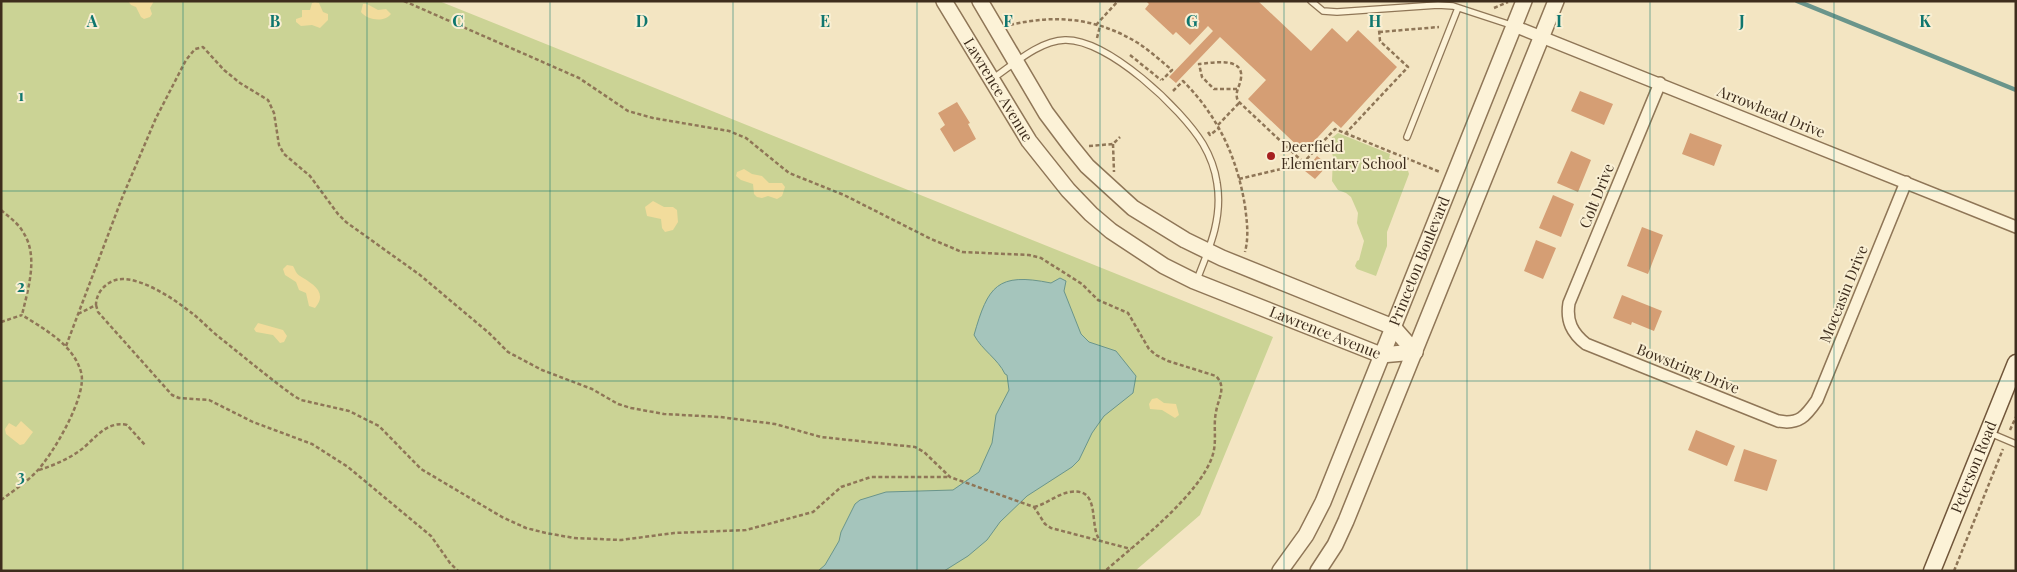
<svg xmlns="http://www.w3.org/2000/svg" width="2017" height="572" viewBox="0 0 2017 572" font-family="'Playfair Display',serif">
<rect width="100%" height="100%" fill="#f3e5c2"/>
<path fill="#cbd395" d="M1 1H439L1273 337 1200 515 1135 571H1Z
M1338 133 1390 154 1389 158 1406 164 1409 174 1387 232V246L1376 276 1357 269 1355 266 1357 261 1359 260 1364 241 1357 223 1358 213 1351 197 1346 193 1338 190 1332 181 1333 157 1329 140Z"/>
<path fill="#f2dc9c" d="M128 1H154L150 8 152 14 150 17 144 19 141 17 136 7 131 5Z
M315 2 319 3 323 12 328 14V20L320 28 312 25 301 26 296 22V19L302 17V10H310L312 3Z
M363 4H367L378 10 386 9 391 14C384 23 367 20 361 12Z
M744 169 752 174 762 176 769 183H782L785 187 782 196 777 199 768 196 762 198 757 197 754 194 753 184 741 180 736 176 737 172Z
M653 201 664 207H673L677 210 678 222 673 230 665 232 662 228 661 219 647 216 645 207Z
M287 265 293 266C295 269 296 274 300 276 311 283 329 292 315 308L309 306 306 293 299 290 296 282 285 275 283 269Z
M258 323 283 330 287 336 284 342 280 343 273 335 256 332 254 329Z
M1157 398 1164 403 1176 404 1179 415 1175 418 1162 410 1150 409 1149 404 1152 399Z
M21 421 33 432 24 444 20 445 6 434 5 429 9 423 16 427Z"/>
<path fill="#a5c5bc" stroke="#6a958b" d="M1060 278 1066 281 1064 291 1081 334 1089 342 1116 351 1136 376 1133 393 1104 416 1092 433 1079 460 1072 467 1027 496 1000 522 987 540 968 556 944 571H818L825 565 839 541 841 532 855 504 860 500 886 492 953 490 979 472 992 443 996 415 1009 390 1007 375 1005 374C998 359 982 350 974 335 988 286 997 272 1051 283Z"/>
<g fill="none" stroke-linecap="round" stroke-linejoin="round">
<path stroke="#6a958b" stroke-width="4.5" d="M1797 1 2016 90"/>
</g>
<path fill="#d59e74" d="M1146 1H1258L1311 51 1332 28 1347 42 1358 30 1397 67 1341 128 1333 121 1304 152 1248 99 1266 80 1220 37 1176 83 1169 77 1213 31 1208 26 1190 45 1176 32 1173 35 1145 9 1149 4Z
M1580 91 1613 104 1604 125 1571 111Z
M957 102 970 123 968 124 976 139 954 152 940 129 945 125 938 113Z
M1690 133 1722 145 1714 166 1682 154Z
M1571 151 1591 160 1578 192 1557 183Z
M1317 156 1328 165 1315 179 1305 171Z
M1553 195 1574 204 1561 237 1539 228Z
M1642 227 1663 235 1648 274 1627 266Z
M1536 240 1556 248 1543 279 1524 271Z
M1622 295 1662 311 1654 331 1632 322 1631 325 1613 318Z
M1696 430 1735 446 1727 466 1688 450Z
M1744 449 1777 460 1767 491 1734 481Z"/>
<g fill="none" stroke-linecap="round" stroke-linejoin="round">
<defs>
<path id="service" d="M1311 1 1323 11 1337 12 1438 5 1453 6 1514 26
M992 79C1013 65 1038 41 1065 40 1108 39 1182 109 1203 144 1210 156 1215 169 1217 183 1223 219 1209 249 1196 282
M1407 137 1458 8
M1990 433 2016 444"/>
<path id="minor" d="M1514 26 2016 227
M1660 83 1569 303C1566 321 1572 333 1586 344L1778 421C1799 425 1806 416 1817 400L1906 182"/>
<g id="tertiary">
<path id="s1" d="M944 1 1029 141 1068 190 1091 214 1111 231 1164 266 1194 281 1381 355 1415 352"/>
<path d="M980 1 1046 113 1070 145 1087 166 1133 208 1185 240 1222 258 1393 327 1415 352"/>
<path id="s2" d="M1280 571 1306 535 1323 502 1524 1"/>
<path d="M1318 571 1335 545 1346 521 1556 1"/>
</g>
<g id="secondary">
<path id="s3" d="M1932 571 2016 363"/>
</g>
</defs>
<use href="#service" stroke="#8f7657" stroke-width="8"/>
<use href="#minor" stroke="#8f7657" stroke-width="14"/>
<use href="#tertiary" stroke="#8f7657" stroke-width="18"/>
<use href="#secondary" stroke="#71563a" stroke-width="19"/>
<path stroke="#8f7657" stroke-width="2.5" stroke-dasharray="4 2.5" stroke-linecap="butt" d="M404 1 579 78 628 111 653 118 729 131 746 138 789 173 844 195 931 239 962 252 1029 255 1041 258 1082 284 1098 300 1128 313 1149 349 1156 355 1168 361 1216 376C1227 387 1218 399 1216 412 1213 426 1217 440 1213 454 1202 493 1137 543 1105 571
M1494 8 1508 2
M1010 25C1056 14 1097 18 1138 43 1150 51 1161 61 1172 70L1162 80
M1096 25 1118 1
M1379 32 1439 27
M1097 38 1100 26
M1130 55 1161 80
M1237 89H1214L1202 77 1199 64C1211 63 1244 56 1241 78 1240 87 1234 92 1238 101L1303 162
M1173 91 1183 81C1218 116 1237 157 1245 206 1247 222 1249 236 1245 252
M1218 125 1240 102
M1208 132 1210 135 1219 128
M1345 134 1408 67 1380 41 1378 19
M1113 144 1114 172
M1089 146 1113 144 1120 137
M1239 179 1302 164 1335 129 1440 172
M1 210C9 217 18 223 23 232 39 256 28 289 22 315
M96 305 98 312 172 395 179 398 209 400 253 422 312 444 348 467 431 536 450 563 458 571
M78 314 96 305C96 296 101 288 109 283 130 268 176 300 193 314 202 321 210 330 219 337 244 357 268 377 294 396L301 400 349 411 379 426 421 469 502 517 526 528 546 533 574 538 621 540 674 533 746 530 813 512 841 487 871 477H948
M1 322 22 315
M66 346 122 198 156 118 186 60 195 49 203 47 224 70 240 83 268 100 274 113 279 145 284 154 310 176 338 214 346 222 420 275 489 333 508 352 542 370 592 389 618 404 631 408 664 414 720 417 775 424 821 437 915 447 924 452 950 477 1034 507 1045 524 1051 528 1131 549
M2010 430 2016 417
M39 470C52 466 66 460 78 452 93 442 105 420 127 425L145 445
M1 500C13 491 27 482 37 471 53 454 88 395 81 372 73 344 44 329 22 315
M1034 507C1047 504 1057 494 1070 492 1101 487 1089 524 1099 539
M1954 571 2003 449"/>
<use href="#service" stroke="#fcf2d7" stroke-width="5.5"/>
<use href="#minor" stroke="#fcf2d7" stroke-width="11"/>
<use href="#tertiary" stroke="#fcf2d7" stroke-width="15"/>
<use href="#secondary" stroke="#fcf2d7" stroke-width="16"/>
</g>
<path fill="none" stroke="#0f766e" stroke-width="1" stroke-opacity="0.55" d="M183 1V571M367 1V571M550 1V571M733 1V571M917 1V571M1100 1V571M1284 1V571M1467 1V571M1650 1V571M1834 1V571M1 191H2016M1 381H2016"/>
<circle fill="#a62020" stroke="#f9efd3" stroke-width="2" cx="1271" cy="156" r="5"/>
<g text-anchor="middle" stroke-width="4" stroke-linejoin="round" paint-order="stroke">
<g font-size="15" fill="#3e2d1d" stroke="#f9efd3">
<text dy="5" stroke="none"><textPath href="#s1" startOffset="104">Lawrence Avenue</textPath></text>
<text transform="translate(1771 112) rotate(22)" y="5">Arrowhead Drive</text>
<text transform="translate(1597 196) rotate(-68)" y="5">Colt Drive</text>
<text dy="5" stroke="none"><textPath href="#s2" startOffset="341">Princeton Boulevard</textPath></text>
<text transform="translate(1844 294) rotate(-68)" y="5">Moccasin Drive</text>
<text dy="5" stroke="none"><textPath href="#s1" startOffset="524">Lawrence Avenue</textPath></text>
<text transform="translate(1688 369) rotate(22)" y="5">Bowstring Drive</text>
<text dy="5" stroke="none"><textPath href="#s3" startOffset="112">Peterson Road</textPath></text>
</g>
<g font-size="15" fill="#3e2d1d" stroke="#f9efd3" text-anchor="start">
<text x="1281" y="152">Deerfield<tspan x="1281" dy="17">Elementary School</tspan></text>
</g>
</g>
<g font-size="16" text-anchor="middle" font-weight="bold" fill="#0f766e" stroke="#f9efd3" stroke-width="4" stroke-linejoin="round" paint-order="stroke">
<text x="92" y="27">A</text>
<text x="275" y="27">B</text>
<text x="458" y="27">C</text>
<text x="642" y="27">D</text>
<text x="825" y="27">E</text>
<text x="1008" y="27">F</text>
<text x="1192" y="27">G</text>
<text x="1375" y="27">H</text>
<text x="1559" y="27">I</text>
<text x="1742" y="27">J</text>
<text x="1925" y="27">K</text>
<text x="21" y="101">1</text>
<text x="21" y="292">2</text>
<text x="21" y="482">3</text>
</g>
<rect width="2017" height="572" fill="none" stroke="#3e2d1d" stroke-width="5"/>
</svg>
